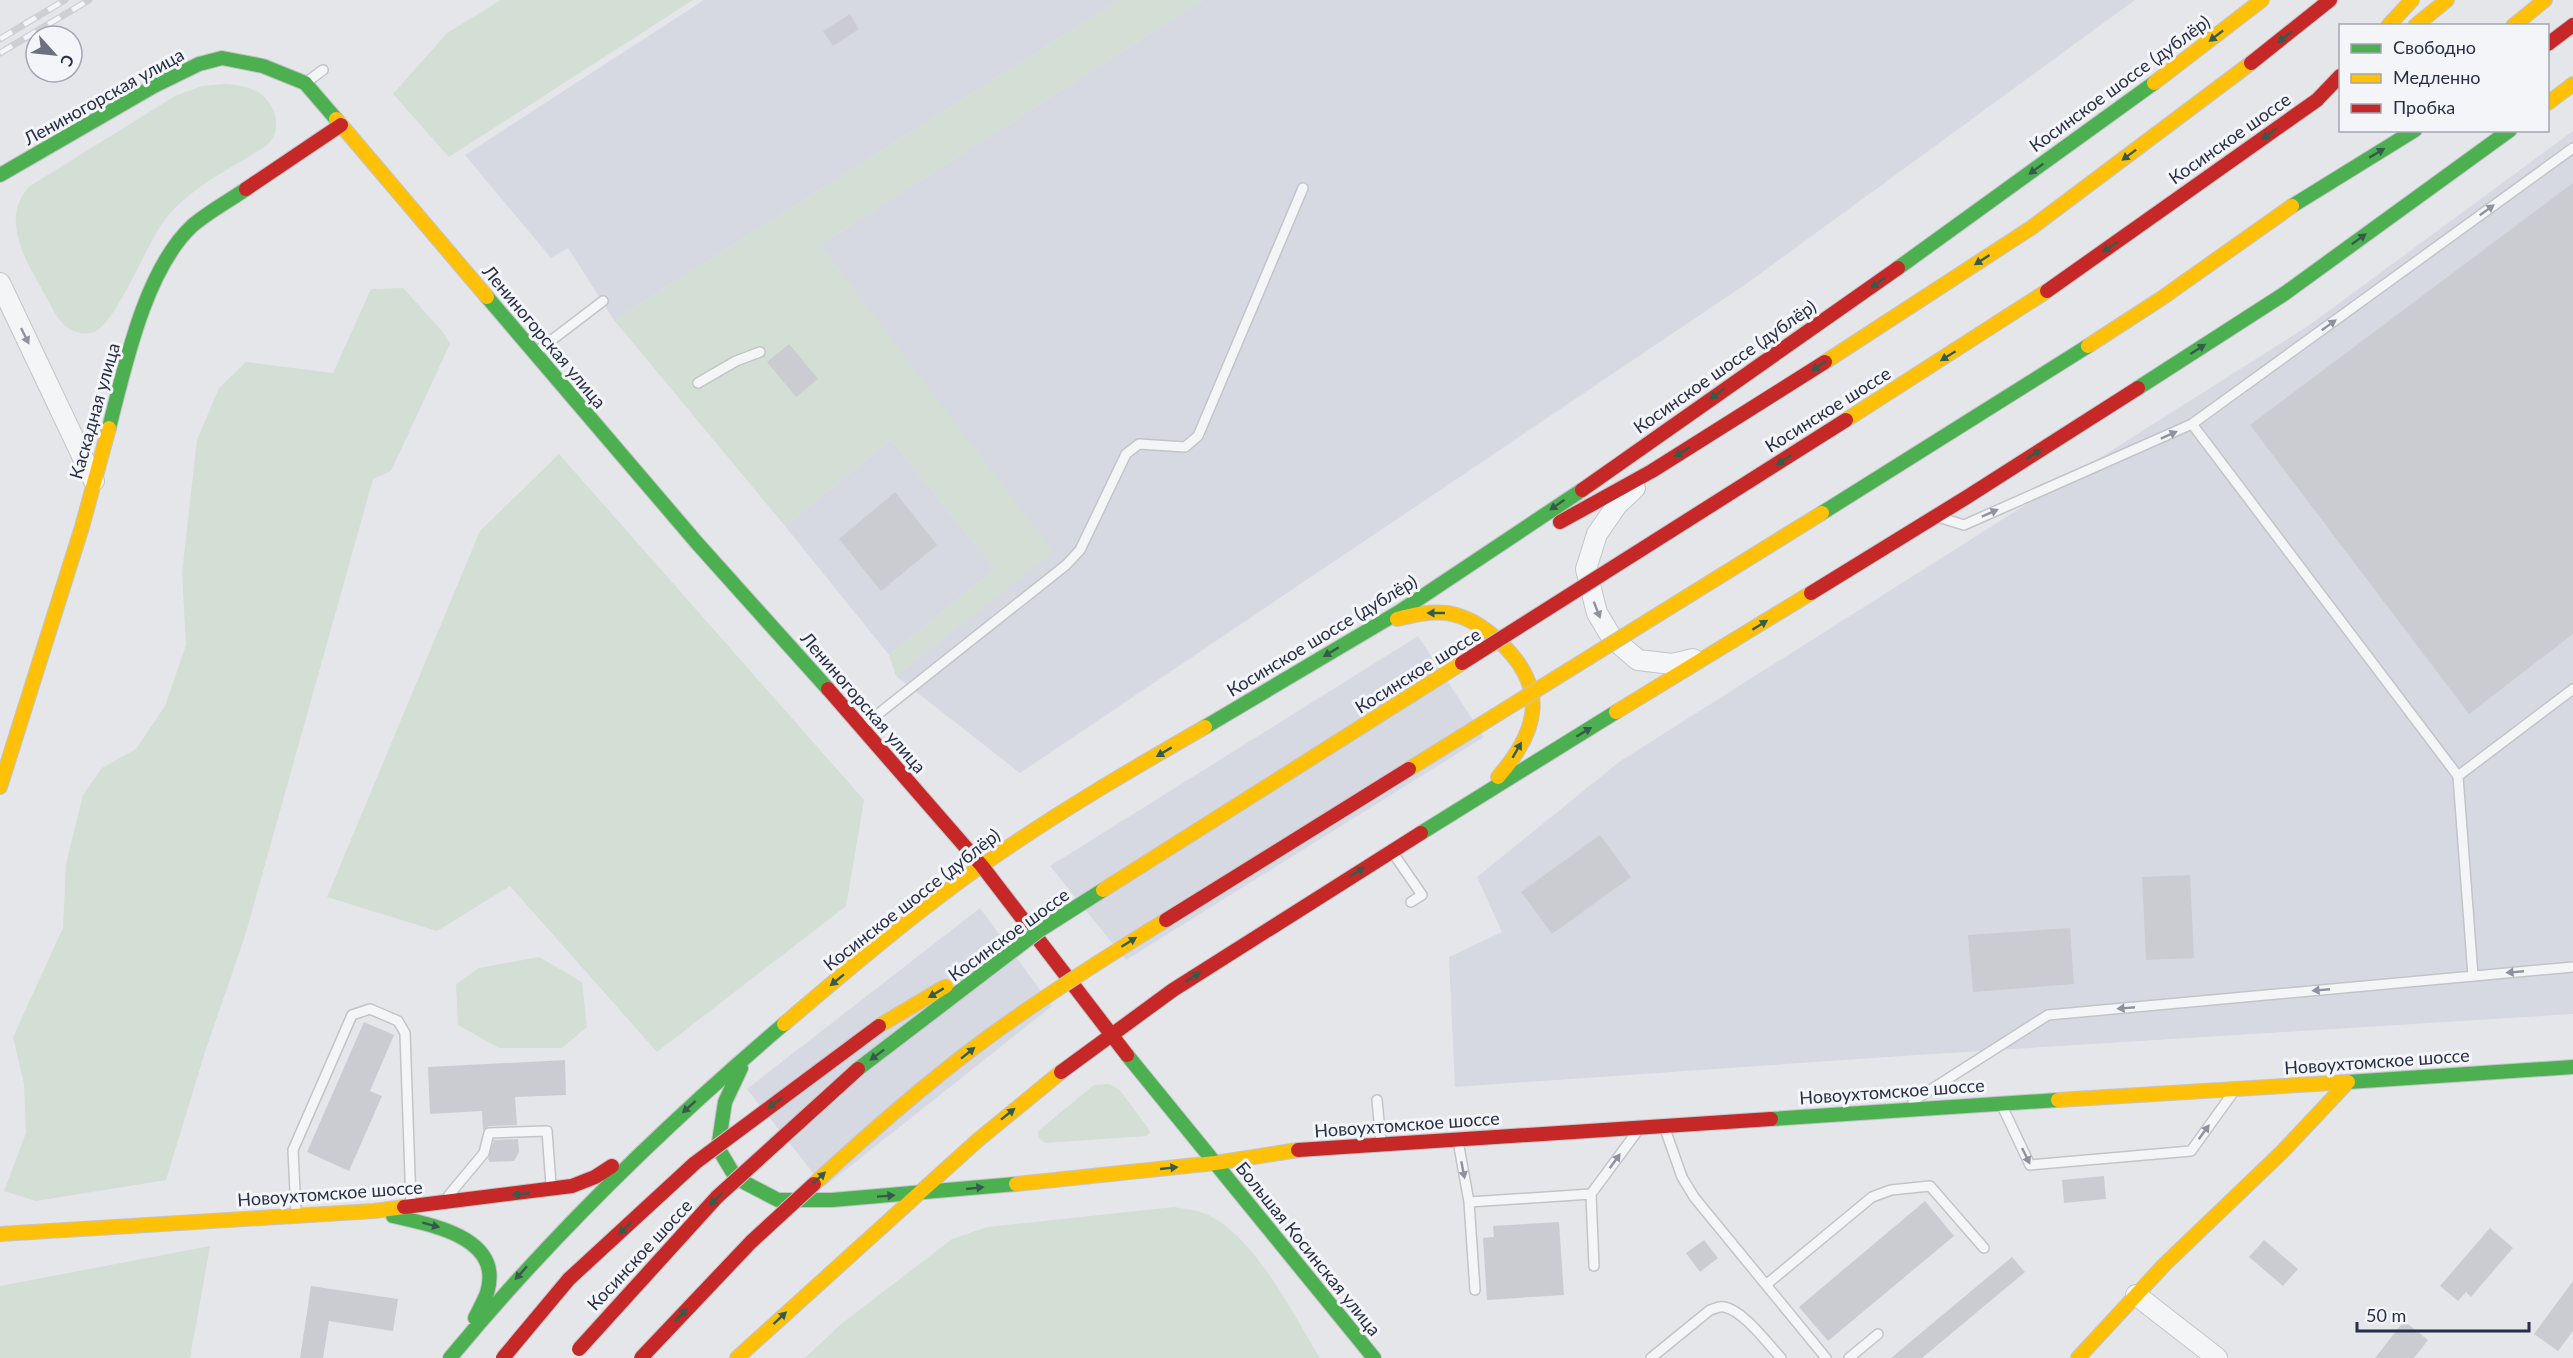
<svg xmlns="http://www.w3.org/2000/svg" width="2573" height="1358" viewBox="0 0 2573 1358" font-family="Lato,sans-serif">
<rect width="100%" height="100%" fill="#e5e6ea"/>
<path fill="#d6d9e1" d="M704 0H1119L614 320 568 248 551 258 465 155Z
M1203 0H2135L1746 284 1020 773 896 676 1053 552 820 245Z
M2573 131V1014L1902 1056 1455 1087 1449 957 1502 932 1477 877 1619 762 2308 326Z
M891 440 995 569 889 655 785 526Z
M1418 636 1484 737 1126 960 1050 866Z
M980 908 1052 1006 824 1187 747 1089Z"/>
<path fill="#d3ded5" d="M501 0H693L449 157 393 94 447 33Z
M1119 0H1203L820 245 1054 552 896 676 889 655 995 569 891 440 785 526 614 320Z
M225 84C236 85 248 86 258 92 276 103 284 131 266 146 230 169 186 189 161 225 146 247 115 324 94 332 85 335 76 333 68 328 56 320 50 303 43 291 24 259 0 216 30 186L175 96 202 86Z
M403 288 442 331 450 344 391 471 373 479 245 936 205 1052 166 1180 36 1201 4 1191 26 1133 24 1084 13 1037 63 928 66 864 83 795 102 768 136 749 165 706 186 645 182 573 197 440 219 388 246 362 333 373 371 289Z
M559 454 864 800 846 906 657 1052 510 886 437 931 327 897 480 531Z
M539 957 582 982 587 1027 562 1048H499L458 1025 456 984 479 968Z
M1109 1084 1119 1089 1148 1128 1150 1133 1146 1136 1045 1143 1039 1138 1038 1131 1094 1085Z
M1174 1207C1185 1209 1197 1210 1206 1214 1255 1236 1292 1313 1320 1358H805L840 1325 952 1239 987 1227Z
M210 1246 190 1358H0V1286Z"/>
<path fill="#cbccd1" d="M850 14 859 29 833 46 823 31Z
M2573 183V634L2469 714 2250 425Z
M789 344 818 379 796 397 767 362Z
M895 492 937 545 881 591 839 539Z
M1600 835 1631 877 1552 934 1521 892Z
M2190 875 2194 958 2146 960 2142 877Z
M2070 928 2074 984 1973 992 1968 935Z
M364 1022 394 1035 370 1091 382 1096 349 1171 307 1152Z
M565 1060 566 1095 515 1097 517 1125 489 1126 483 1130 482 1111 430 1114 428 1067Z
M518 1139 519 1152 514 1161 490 1162 488 1159 494 1140Z
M2104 1176 2106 1199 2064 1203 2062 1180Z
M1925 1201 1954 1236 1828 1341 1799 1307Z
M1559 1222 1564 1295 1487 1300 1483 1238 1494 1237 1493 1226Z
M2490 1228 2513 1248 2471 1297 2466 1292 2458 1301 2440 1286Z
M1704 1240 1718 1258 1700 1272 1686 1253Z
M2264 1240 2298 1269 2283 1286 2249 1257Z
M2012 1257 2025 1272 1922 1358H1891Z
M2573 1281V1331L2558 1351 2534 1334Z
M311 1286 398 1299 393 1331 329 1321 323 1358H300Z
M2404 1321 2428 1340 2414 1358H2375Z"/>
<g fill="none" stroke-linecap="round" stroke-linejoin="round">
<defs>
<path id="lane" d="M308 81 323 70
M536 352 603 301
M698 383 736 361 760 352
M2192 424 2458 776 2473 976
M1941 518 1964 525 2192 424 2573 148
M863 726 1066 565 1080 550 1126 454 1139 444 1185 447 1198 436 1303 188
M2458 776 2573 689
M1393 853 1422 895 1411 902
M1377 1100 1381 1142
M1913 1101 2048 1015 2573 967
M2003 1108 2030 1165 2191 1151 2232 1094
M1665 1129 1682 1177 1694 1197 1826 1358
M1458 1141 1469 1202 1475 1290
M449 1195 484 1153 489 1133 547 1131 551 1185
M1469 1202 1591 1194
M296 1213 293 1150 352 1015 370 1009 398 1021 405 1033 411 1204
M1594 1266 1591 1194 1636 1133
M1767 1284 1872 1197 1891 1190 1930 1186 1984 1248
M1651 1358 1710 1310C1714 1309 1719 1306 1724 1307 1743 1310 1768 1344 1781 1358
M1849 1358 1878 1334"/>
<path id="street" d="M0 283 94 481
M1635 488 1617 505 1597 534 1586 569 1597 613 1612 638 1638 660 1672 664 1693 659
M2136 1295 2217 1358"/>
<path id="fast" d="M0 175 154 86 199 64 222 58 263 66 305 83 336 119
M2292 206 2415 130
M1898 268 2154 83
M487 297 697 543 828 689
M2138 388 2284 294 2510 130
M109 428C125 366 145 270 192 226 208 212 229 201 246 189
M1205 727 1399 612 1582 490
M1421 833 1616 712
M1127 1055 1374 1358
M741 1068 725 1102 718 1148 736 1178 778 1200H832L1016 1184
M2348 1082 2573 1067
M1771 1119 2058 1100
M393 1216C431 1225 504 1237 487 1293 484 1301 479 1310 475 1318
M450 1358C551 1236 663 1127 784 1024"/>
<path id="slow" d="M2388 26 2412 0
M2415 26 2447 0
M2513 26 2545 0
M2154 83 2262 0
M2548 103 2573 84
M336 119 487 297
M1825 362 2031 228 2251 63
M1397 619C1413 615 1430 611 1447 613 1467 616 1484 627 1499 641 1548 687 1540 729 1498 777
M1616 712 1811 593
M0 787 82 527 109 428
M784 1024C851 967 919 909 991 859 1060 811 1132 769 1205 727
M2058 1100 2348 1082
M1016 1184 1215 1163 1298 1150
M0 1234 374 1211 404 1207
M737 1358 978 1140 1061 1072
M2078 1358 2164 1265 2282 1152 2348 1082"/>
<path id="jam" d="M2548 44 2573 25
M2251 63 2330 0
M2317 100 2340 76
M246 189 341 125
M1582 490 1898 268
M1560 522 1652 471 1825 362
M1811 593 1967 497 2138 388
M828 689 982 866 1127 1055
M1061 1072 1173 990 1421 833
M1298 1150 1771 1119
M404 1207 572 1186 595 1177 612 1166"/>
</defs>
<use href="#lane" stroke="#c3c4c8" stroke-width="12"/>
<use href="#street" stroke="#c3c4c8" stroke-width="22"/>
<use href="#fast" stroke="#c3c4c8" stroke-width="16"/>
<use href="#slow" stroke="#c3c4c8" stroke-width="16"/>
<use href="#jam" stroke="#c3c4c8" stroke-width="16"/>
<use href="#lane" stroke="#f4f5f7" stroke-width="9"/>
<use href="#street" stroke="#f4f5f7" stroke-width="20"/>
<use href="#fast" stroke="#4caf50" stroke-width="14"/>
<use href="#slow" stroke="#ffc107" stroke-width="14"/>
<use href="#jam" stroke="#c62828" stroke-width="14"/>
<defs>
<path id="rail" d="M0 39 65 0
M0 53 89 0"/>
</defs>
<use href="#rail" stroke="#cecfd2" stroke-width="7"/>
<use href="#rail" stroke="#f3f5f9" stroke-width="4.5" stroke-dasharray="14" stroke-linecap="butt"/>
<defs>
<path id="fast-bridge" d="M1822 513 2088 346
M858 1069 1040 930 1103 890"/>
<path id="slow-bridge" d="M2088 346 2162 298 2292 206
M1846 420 2047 291
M1409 769 1822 513
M1103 890 1462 663
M879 1026 946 986
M814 1184C866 1136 919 1089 975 1047 1036 1001 1101 960 1166 920"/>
<path id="jam-bridge" d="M2047 291 2317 100
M1462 663 1846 420
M1166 920 1409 769
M579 1349 717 1197 858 1069
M503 1358 569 1279 695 1163 879 1026
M641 1358 751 1242 814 1184"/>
</defs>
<use href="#fast-bridge" stroke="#c3c4c8" stroke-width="16" stroke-linecap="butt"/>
<use href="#slow-bridge" stroke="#c3c4c8" stroke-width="16" stroke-linecap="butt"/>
<use href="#jam-bridge" stroke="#c3c4c8" stroke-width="16" stroke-linecap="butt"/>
<use href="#fast-bridge" stroke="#4caf50" stroke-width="14"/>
<use href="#slow-bridge" stroke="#ffc107" stroke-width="14"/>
<use href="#jam-bridge" stroke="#c62828" stroke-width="14"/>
</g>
<defs><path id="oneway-solid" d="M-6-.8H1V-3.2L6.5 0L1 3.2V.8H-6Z" transform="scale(1.5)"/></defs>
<g fill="#355c4a">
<use href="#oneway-solid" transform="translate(2216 36) rotate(142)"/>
<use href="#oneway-solid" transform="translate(2285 37) rotate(141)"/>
<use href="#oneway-solid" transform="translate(2269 134) rotate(145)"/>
<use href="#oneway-solid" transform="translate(2377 153) rotate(-31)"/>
<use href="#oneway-solid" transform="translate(2129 155) rotate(143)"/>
<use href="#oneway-solid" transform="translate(2036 169) rotate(144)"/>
<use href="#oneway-solid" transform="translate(2359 239) rotate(-36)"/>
<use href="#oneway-solid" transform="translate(2110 247) rotate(145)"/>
<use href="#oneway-solid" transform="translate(1982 260) rotate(147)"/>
<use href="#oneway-solid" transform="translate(1878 283) rotate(145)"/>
<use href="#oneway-solid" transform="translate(2198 349) rotate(-33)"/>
<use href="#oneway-solid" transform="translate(1948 356) rotate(148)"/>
<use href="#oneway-solid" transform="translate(1819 366) rotate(147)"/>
<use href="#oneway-solid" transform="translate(1717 394) rotate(145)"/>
<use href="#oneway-solid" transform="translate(1682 452) rotate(148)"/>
<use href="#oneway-solid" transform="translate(2034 454) rotate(-33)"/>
<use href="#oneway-solid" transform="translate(1784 460) rotate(148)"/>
<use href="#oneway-solid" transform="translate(1557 505) rotate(145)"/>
<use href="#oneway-solid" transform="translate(1436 613) rotate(-180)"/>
<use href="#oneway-solid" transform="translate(1760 625) rotate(-32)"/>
<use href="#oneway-solid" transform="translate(1331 652) rotate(149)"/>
<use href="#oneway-solid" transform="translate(1584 732) rotate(-31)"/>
<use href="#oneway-solid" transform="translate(1517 750) rotate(-60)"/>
<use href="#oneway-solid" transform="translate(1164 752) rotate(149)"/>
<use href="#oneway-solid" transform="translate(1357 872) rotate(-32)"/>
<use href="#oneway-solid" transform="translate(1129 942) rotate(-32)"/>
<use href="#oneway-solid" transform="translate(1193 977) rotate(-32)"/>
<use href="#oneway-solid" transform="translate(837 980) rotate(141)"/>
<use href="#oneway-solid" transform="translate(936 993) rotate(149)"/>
<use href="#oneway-solid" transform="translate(968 1053) rotate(-39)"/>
<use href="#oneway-solid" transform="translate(877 1055) rotate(143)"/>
<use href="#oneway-solid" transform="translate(775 1103) rotate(143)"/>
<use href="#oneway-solid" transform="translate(689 1107) rotate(138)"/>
<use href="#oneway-solid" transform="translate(1008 1114) rotate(-39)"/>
<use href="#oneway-solid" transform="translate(1169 1168) rotate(-6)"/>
<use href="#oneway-solid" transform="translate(819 1178) rotate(-43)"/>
<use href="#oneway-solid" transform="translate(975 1188) rotate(-6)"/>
<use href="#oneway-solid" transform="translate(521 1194) rotate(174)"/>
<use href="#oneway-solid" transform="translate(886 1196) rotate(-4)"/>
<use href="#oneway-solid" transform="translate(716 1199) rotate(135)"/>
<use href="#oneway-solid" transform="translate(431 1225) rotate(15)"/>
<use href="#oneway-solid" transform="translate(625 1228) rotate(137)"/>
<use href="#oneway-solid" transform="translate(521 1273) rotate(132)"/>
<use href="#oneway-solid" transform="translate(681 1315) rotate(-46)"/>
<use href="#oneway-solid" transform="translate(780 1318) rotate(-43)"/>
</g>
<g fill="#8e929f">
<use href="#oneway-solid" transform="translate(2487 210) rotate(-36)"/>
<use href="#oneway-solid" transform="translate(2329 325) rotate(-36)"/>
<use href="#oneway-solid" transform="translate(25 336) rotate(64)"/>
<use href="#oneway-solid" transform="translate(2169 435) rotate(-24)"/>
<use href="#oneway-solid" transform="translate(1990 513) rotate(-24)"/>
<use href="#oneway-solid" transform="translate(1597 610) rotate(69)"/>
<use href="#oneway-solid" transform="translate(2515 972) rotate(175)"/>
<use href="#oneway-solid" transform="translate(2321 990) rotate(175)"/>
<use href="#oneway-solid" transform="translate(2126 1008) rotate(175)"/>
<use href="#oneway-solid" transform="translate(2204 1132) rotate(-54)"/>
<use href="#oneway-solid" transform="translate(2026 1156) rotate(64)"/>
<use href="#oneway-solid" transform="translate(1615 1161) rotate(-54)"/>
<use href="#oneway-solid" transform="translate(1463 1170) rotate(79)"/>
</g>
<g text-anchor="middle" stroke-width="6" stroke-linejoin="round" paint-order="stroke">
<g font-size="18" fill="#292f47" stroke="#f3f5f9">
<text transform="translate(2120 84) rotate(-36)" y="6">Косинское шоссе (дублёр)</text>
<text transform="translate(104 97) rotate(-29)" y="6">Лениногорская улица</text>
<text transform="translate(2230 139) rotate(-35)" y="6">Косинское шоссе</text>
<text transform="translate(544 337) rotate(50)" y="6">Лениногорская улица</text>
<text transform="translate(1725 367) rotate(-35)" y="6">Косинское шоссе (дублёр)</text>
<text transform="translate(1828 410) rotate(-32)" y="6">Косинское шоссе</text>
<text transform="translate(95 411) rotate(-74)" y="6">Каскадная улица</text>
<text transform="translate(1322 636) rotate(-31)" y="6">Косинское шоссе (дублёр)</text>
<text transform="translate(1418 671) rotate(-32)" y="6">Косинское шоссе</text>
<text transform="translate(863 703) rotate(49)" y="6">Лениногорская улица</text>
<text transform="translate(912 900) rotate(-38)" y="6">Косинское шоссе (дублёр)</text>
<text transform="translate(1009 935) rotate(-36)" y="6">Косинское шоссе</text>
<text transform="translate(2377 1062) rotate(-4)" y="6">Новоухтомское шоссе</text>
<text transform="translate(1892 1092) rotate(-4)" y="6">Новоухтомское шоссе</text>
<text transform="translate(1407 1125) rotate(-4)" y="6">Новоухтомское шоссе</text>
<text transform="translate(330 1194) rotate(-4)" y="6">Новоухтомское шоссе</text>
<text transform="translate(1308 1249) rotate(51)" y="6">Большая Косинская улица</text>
<text transform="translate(640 1255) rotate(-47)" y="6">Косинское шоссе</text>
</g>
</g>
<rect x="2339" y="24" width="210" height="108" fill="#f3f5f9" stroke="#a2a6b2" stroke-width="1.5"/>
<rect x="2351" y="44" width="30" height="9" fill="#4caf50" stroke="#a2a6b2" stroke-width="1.5"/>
<text x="2393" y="54" font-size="18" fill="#292f47">Свободно</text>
<rect x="2351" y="74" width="30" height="9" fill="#ffc107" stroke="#a2a6b2" stroke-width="1.5"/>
<text x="2393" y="84" font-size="18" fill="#292f47">Медленно</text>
<rect x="2351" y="104" width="30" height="9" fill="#c62828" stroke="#a2a6b2" stroke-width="1.5"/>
<text x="2393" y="114" font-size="18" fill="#292f47">Пробка</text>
<g transform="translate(54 54) rotate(117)"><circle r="28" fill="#f3f5f9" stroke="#a2a6b2" stroke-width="1.5"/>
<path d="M0-4.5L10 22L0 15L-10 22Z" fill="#6b6f80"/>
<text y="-9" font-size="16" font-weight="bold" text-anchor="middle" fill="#292f47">С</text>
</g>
<path d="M2357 1322v9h172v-9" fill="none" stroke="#292f47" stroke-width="3"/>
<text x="2366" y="1322" font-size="18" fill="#292f47" stroke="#f3f5f9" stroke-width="4.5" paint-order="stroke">50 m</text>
</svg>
